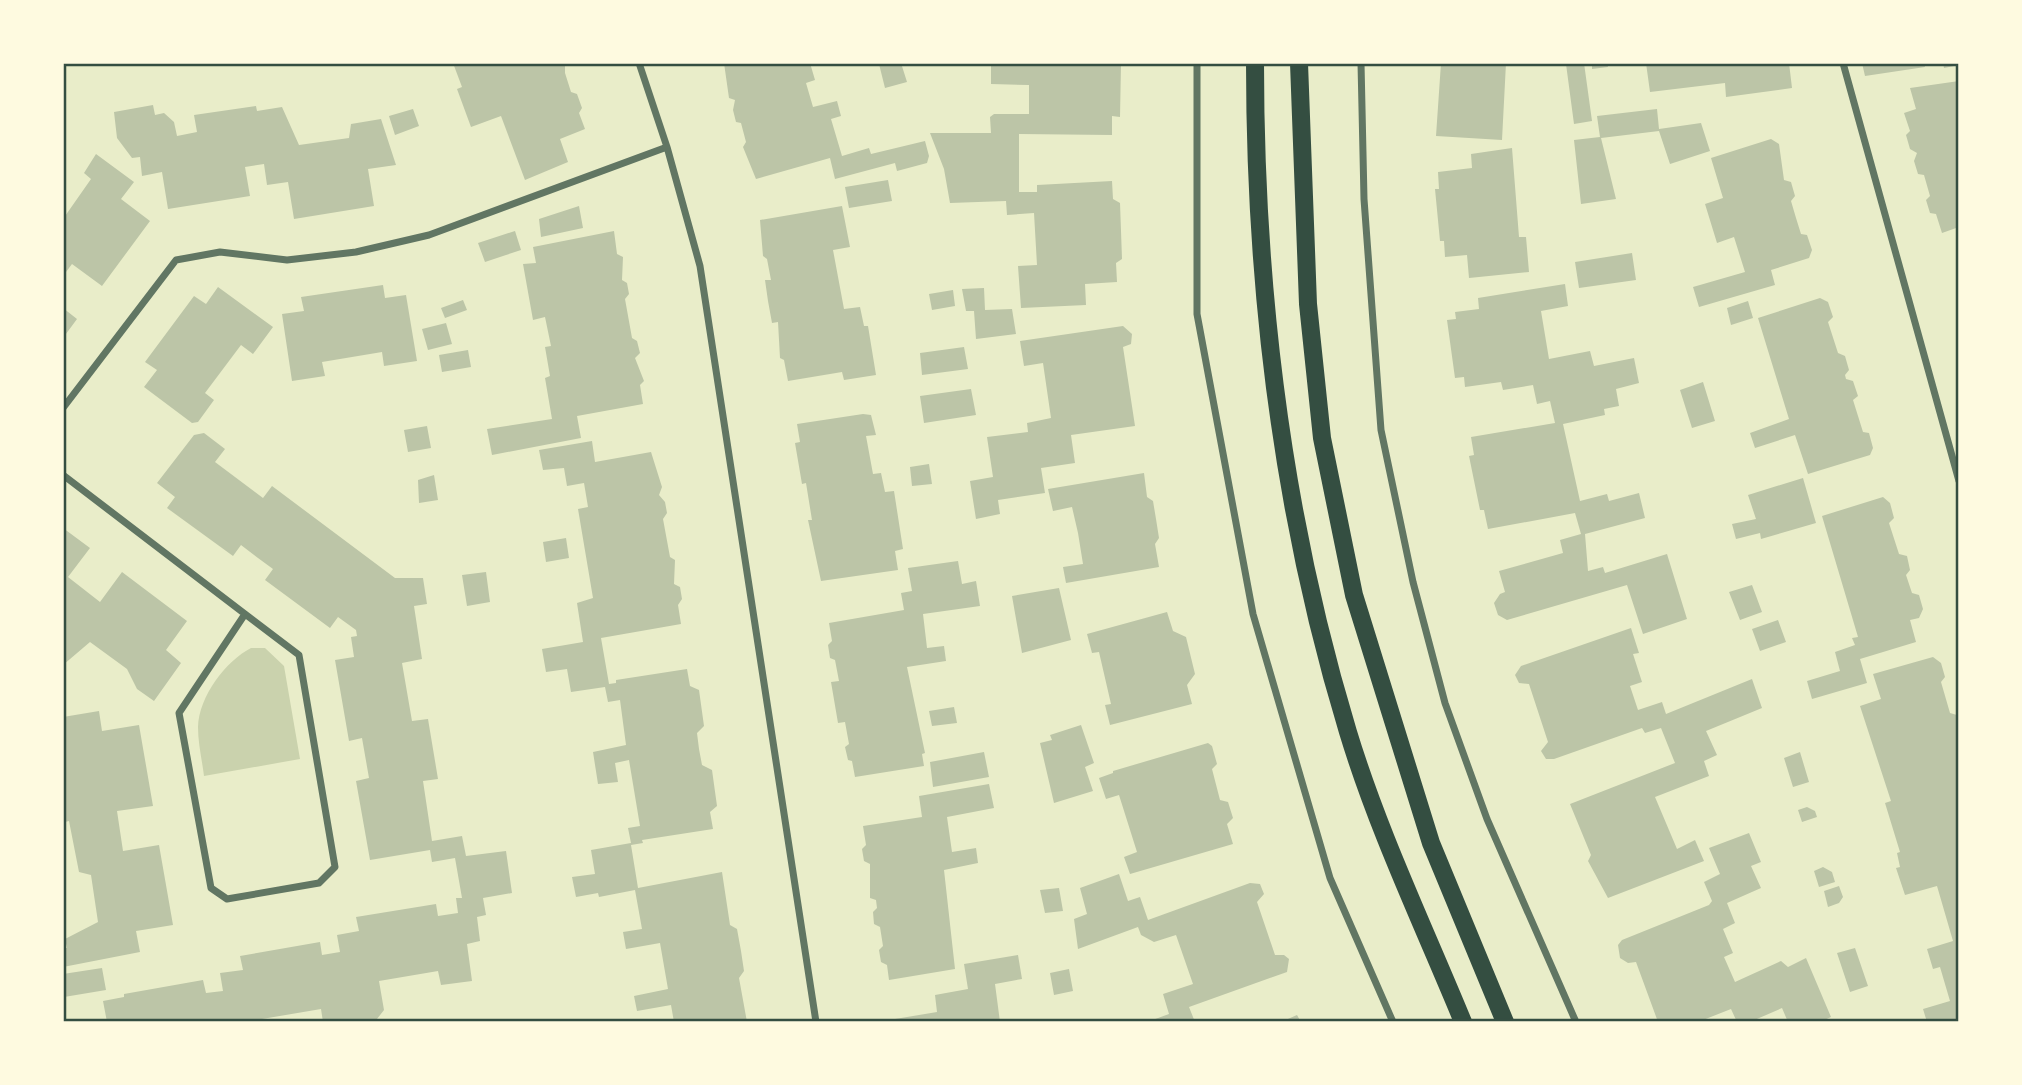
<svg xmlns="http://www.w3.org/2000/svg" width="2022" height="1085" viewBox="0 0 2022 1085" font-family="'Roboto Serif',serif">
<rect width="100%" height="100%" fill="#e9edc9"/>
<path fill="#cad2ad" d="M251 648H265L284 666 300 759 204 776C202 760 198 743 198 727 199 696 226 661 251 648Z"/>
<path fill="#bcc5a7" d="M453 63H565V73L571 92 577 94 582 108 579 113 585 129 560 139 568 162 525 180 501 116 471 127 457 89 462 87Z
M724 63H810L815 80 806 83 813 107 837 101 841 116 831 119 842 156 869 148 871 154 925 141 929 156 927 163 897 171 895 163 835 179 830 158 756 179 743 147 746 142 741 123 736 122 733 110 735 100 729 98Z
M901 63 907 82 885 88 879 64Z
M991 63H1121L1120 117 1112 116V135L1019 134V192H1037V185L1112 181 1113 199 1120 203 1122 259 1116 263 1117 282 1085 284 1086 305 1021 308 1018 266 1037 265 1034 213 1007 215 1006 201 950 203 944 169 930 133H991L990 117 994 114H1029V85L991 84Z
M1441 63H1506L1502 140 1436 136Z
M1508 63H1536L1528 66Z
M1584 63 1592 121 1574 124 1566 64Z
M1592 63H1607L1608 67 1592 69Z
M1646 63H1789L1792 88 1726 97 1725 83 1650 92Z
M1862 63H1924L1925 67 1865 76Z
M1943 63H1959V65L1944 68Z
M1959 81V227L1942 233 1936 214 1930 213 1926 200 1930 196 1924 175 1918 174 1914 161 1917 153 1910 149 1906 135 1910 131 1904 113 1916 109 1910 88Z
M153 105 155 115 164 113 174 122 177 136 197 132 194 115 256 106 257 111 282 107 299 145 349 138 351 124 381 119 396 165 368 169 374 206 294 219 288 182 267 185 264 164 245 167 250 196 168 209 162 172 142 176 140 157 132 158 117 138 114 112Z
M413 109 419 126 395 135 389 116Z
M1657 109 1659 129 1701 123 1710 151 1670 164 1659 131 1601 138 1616 199 1581 204 1574 140 1600 137 1597 116Z
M1771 139 1779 144 1784 180 1791 182 1795 196 1791 201 1796 218 1801 234 1807 235 1812 250 1809 258 1771 270 1775 285 1699 307 1693 287 1745 272 1734 237 1717 243 1705 204 1723 198 1711 158Z
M1512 148 1519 237H1526L1529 272 1469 278 1467 255 1445 257 1444 241H1440L1435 189H1439L1438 172 1472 168 1471 154Z
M96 154 134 182 121 199 150 221 102 286 72 264 63 276V219L91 179 84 173Z
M888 180 892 201 849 208 845 187Z
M579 206 583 228 541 237 539 219Z
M842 206 850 247 833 250 844 309 860 307 864 326H868L876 375 844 380 842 372 788 381 784 360 780 358 778 322 772 323 768 301 765 280H771L767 259 763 256 760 220Z
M515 231 521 250 485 262 478 243Z
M614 231 617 254 623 257 622 280 627 283 629 294 625 299 632 338 637 341 640 353 635 358 644 381 640 385 643 404 577 416 581 438 492 455 487 429 552 419 545 378 550 376 545 347 551 346 545 317 533 320 523 264 536 263 533 247Z
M1632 253 1636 280 1579 288 1575 262Z
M1565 284 1568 306 1541 311 1549 359 1590 351 1594 366 1634 358 1639 383 1616 389 1619 406 1604 409 1605 415 1563 424 1580 501 1607 494 1609 501 1639 493 1645 518 1585 534 1588 571 1603 567 1605 573 1667 554 1687 619 1643 634 1627 585 1507 620 1498 615 1494 603 1500 594 1505 592 1499 571 1563 553 1560 540 1581 534 1575 513 1488 529 1484 510H1480L1469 456 1474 455 1471 437 1555 423 1550 401 1537 404 1533 385 1503 390 1501 382 1465 387 1464 377 1455 378 1447 320 1456 319 1455 312 1479 309 1478 298Z
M383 285 385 298 406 295 417 361 384 366 382 352 322 362 325 376 292 381 282 314 304 311 301 297Z
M218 287 273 327 253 354 241 345 205 393 214 400 198 422 192 423 144 387 157 370 145 362 194 296 206 304Z
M984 288 985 310 1012 309 1016 334 976 339 974 311H966L962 289Z
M953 290 955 306 932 310 929 294Z
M1820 298 1828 302 1833 317 1828 322 1838 353 1845 356 1849 370 1845 375 1846 379 1853 381 1858 396 1853 400 1863 432 1869 433 1873 448 1870 455 1808 474 1795 435 1755 448 1750 433 1789 419 1758 318Z
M463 300 467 310 445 318 441 308Z
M1748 301 1753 318 1731 325 1727 308Z
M63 308 77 319 63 338Z
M446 323 452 344 428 350 422 329Z
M1123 326 1132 334 1131 344 1123 347 1135 426 1071 435 1075 463 1041 468 1045 493 998 500 1000 514 976 519 970 481 993 477 987 437 1028 432 1027 423 1051 418 1043 363 1024 366 1020 341Z
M964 347 968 369 922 375 920 353Z
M468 350 471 367 442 372 439 355Z
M1703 382 1715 421 1692 428 1680 390Z
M971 389 976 415 924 423 920 396Z
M863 414 871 415 876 435 866 436 873 474 881 473 885 492 894 491 903 549 895 551 898 570 821 581 808 520H812L806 483 802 484 795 443 800 442 797 424Z
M427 426 431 448 408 452 404 430Z
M204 433 225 449 215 462 263 498 272 486 395 578H423L427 604 414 606 422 659 402 663 412 721 428 719 438 779 423 781 432 841 462 836 466 856 506 851 512 893 483 898 486 915 477 917 480 941 467 944 472 981 441 985 438 971 379 981 384 1010 377 1019 323 1022 321 1009 262 1019 263 1022H107L103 1001 124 997V994L203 980 206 993 223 991 220 973 243 970 240 956 320 942 322 955 340 952 337 935 359 931 356 917 436 904 438 916 458 913 456 898H462L455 858 432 862 430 850 370 860 356 781 369 778 362 738 349 741 335 660 354 657 351 637 357 636 356 630 338 617 330 628 265 580 273 569 258 558 241 545 233 556 167 508 175 497 157 483 194 435Z
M592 441 595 462 651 452 662 487 659 495 665 502 667 513 663 519 670 557 675 560 674 584 680 587 682 599 678 605 681 624 601 638 609 684 616 683V680L687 669 690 686 699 690 704 726 697 733 699 749 702 765 712 770 717 806 710 812 713 829 642 840 643 843 631 845 638 888 722 872 730 925 737 929 741 951 744 971 739 978 747 1022H674L671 1005 637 1011 634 996 668 989 660 943 626 949 623 932 642 929 635 890 599 897 598 893 576 897 572 877 595 874 591 850 631 843 628 828 640 826 629 760 615 763 618 782 598 784 593 752 626 745 620 700 608 702 605 687 571 692 567 669 546 672 542 649 583 642 577 603 593 598 578 509 588 507 584 483 567 486 564 468 543 470 539 450Z
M929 464 932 484 912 486 910 467Z
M1144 473 1147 497 1153 501 1156 519 1159 538 1155 544 1159 567 1066 583 1063 567 1083 564 1078 533 1072 507 1053 511 1048 489Z
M434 475 438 500 419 503 418 480Z
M1803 478 1816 523 1761 539 1760 533 1736 539 1732 524 1756 519 1748 495Z
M1883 497 1890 503 1894 518 1889 523 1899 554 1907 556 1910 570 1906 575 1912 593 1919 595 1923 609 1919 618 1910 620 1916 642 1860 659 1867 683 1812 699 1807 681 1840 671 1835 652 1855 645 1852 638 1858 637 1822 516Z
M63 528 90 548 68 577 100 602 122 572 187 621 166 650 181 663 154 701 137 689 127 669 90 642 63 665Z
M566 538 569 558 546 562 543 542Z
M958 561 962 584 976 581 980 606 923 614 927 648 944 646 946 661 907 667 925 753 922 754 924 766 855 777 852 761 848 760 845 747 849 744 845 722 838 723 831 682 839 681 835 660 830 658 828 645 832 641 829 623 904 610 901 593 912 591 908 568Z
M486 572 490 602 467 606 462 575Z
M1752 585 1762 612 1740 620 1729 592Z
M1059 588 1071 640 1022 653 1012 596Z
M1167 612 1173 631 1186 637 1195 674 1187 685 1192 704 1110 725 1105 705 1111 704 1099 652 1092 653 1087 634Z
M1778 620 1786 642 1760 651 1752 629Z
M1631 628 1639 653 1633 654 1642 682 1630 686 1638 710 1662 702 1666 714 1752 679 1762 708 1706 731 1717 755 1704 761 1709 776 1655 797 1677 849 1695 840 1704 861 1608 898 1588 861 1591 855 1570 804 1675 763 1661 728 1645 733 1642 728 1554 759H1546L1541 751 1548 742 1529 684 1519 683 1515 675 1521 666Z
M1933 657 1941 663 1945 677 1941 682 1950 713 1957 715 1959 720 1957 1022H1927L1923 1009 1950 1001 1940 967 1933 969 1927 949 1953 941 1937 886 1905 895 1896 868 1900 867 1897 853 1900 852 1885 803 1891 801 1860 706 1881 699 1873 674Z
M954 707 957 723 932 726 929 711Z
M99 711 102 731 139 725 153 806 117 811 123 851 159 845 173 925 136 931 140 952 63 967V948H67L65 939 98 922 91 875 79 872 69 821 65 822 63 810V717Z
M1081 725 1094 763 1085 767 1093 791 1054 803 1040 743 1052 740 1050 735Z
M1208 743 1212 746 1217 764 1212 769 1220 800 1228 802 1233 818 1227 824 1233 844 1130 874 1124 857 1137 852 1119 795 1106 799 1099 778 1113 773V771Z
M984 752 989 777 933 787 930 762Z
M1800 752 1809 782 1793 787 1784 758Z
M989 784 994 808 947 817 952 852 976 848 978 863 944 870 955 969 889 980 887 965 881 962 879 950 883 946 880 927 874 924 873 912 877 908 876 900 870 898V864L864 861 862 849 866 845 863 826 922 817 919 796Z
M1807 807 1815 811 1817 817 1802 822 1798 810Z
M1749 833 1761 862 1751 866 1761 888 1727 903 1735 923 1723 929 1733 953 1724 957 1735 982 1781 961 1788 967 1806 958 1831 1017 1820 1022H1788L1782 1008 1750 1022H1737L1731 1009 1698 1022H1658L1636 962 1628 963 1620 958 1618 945 1622 940 1709 905 1712 901 1704 882 1720 874 1709 848Z
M1823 867 1832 872 1835 882 1819 887 1814 871Z
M1119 874 1128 901 1140 897 1148 920 1250 883 1260 884 1264 894 1257 902 1275 955H1284L1289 959 1287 972 1189 1007 1195 1022H1147L1169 1014 1163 994 1193 984 1176 935 1154 942 1141 935 1138 927 1078 949 1074 919 1087 914 1080 888Z
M1839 886 1843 897 1839 903 1828 907 1824 891Z
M1059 888 1063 911 1045 913 1040 890Z
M1855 948 1868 986 1850 992 1837 953Z
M1018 955 1022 979 995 984 1000 1022H896L895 1019 937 1012 935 995 968 989 964 964Z
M102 968 106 990 64 997 63 974Z
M1069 969 1073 991 1054 995 1050 973Z
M1297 1015 1301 1022H1281Z"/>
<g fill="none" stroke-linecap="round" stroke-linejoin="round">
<path stroke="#617663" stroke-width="7" d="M639 63 667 147 700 266 816 1022
M1197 63V314L1253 614 1330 878 1393 1022
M1361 63 1364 199 1381 430 1413 582 1445 703 1487 819 1576 1022
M1843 63 1959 481
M63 408 176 260 220 252 287 260 356 252 429 235 667 147
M63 475 245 614
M245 614 299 655 335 867 319 883 227 899 211 888 179 713Z"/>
<path stroke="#344e41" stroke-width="18" d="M1255 63C1255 289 1282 515 1348 732 1378 831 1424 927 1463 1022
M1299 63 1308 304 1322 438 1354 595 1431 843 1505 1022"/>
</g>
<rect width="2022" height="1085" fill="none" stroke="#fefae0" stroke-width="130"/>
<rect x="65" y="65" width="1892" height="955" fill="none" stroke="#344e41" stroke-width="2.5"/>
</svg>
